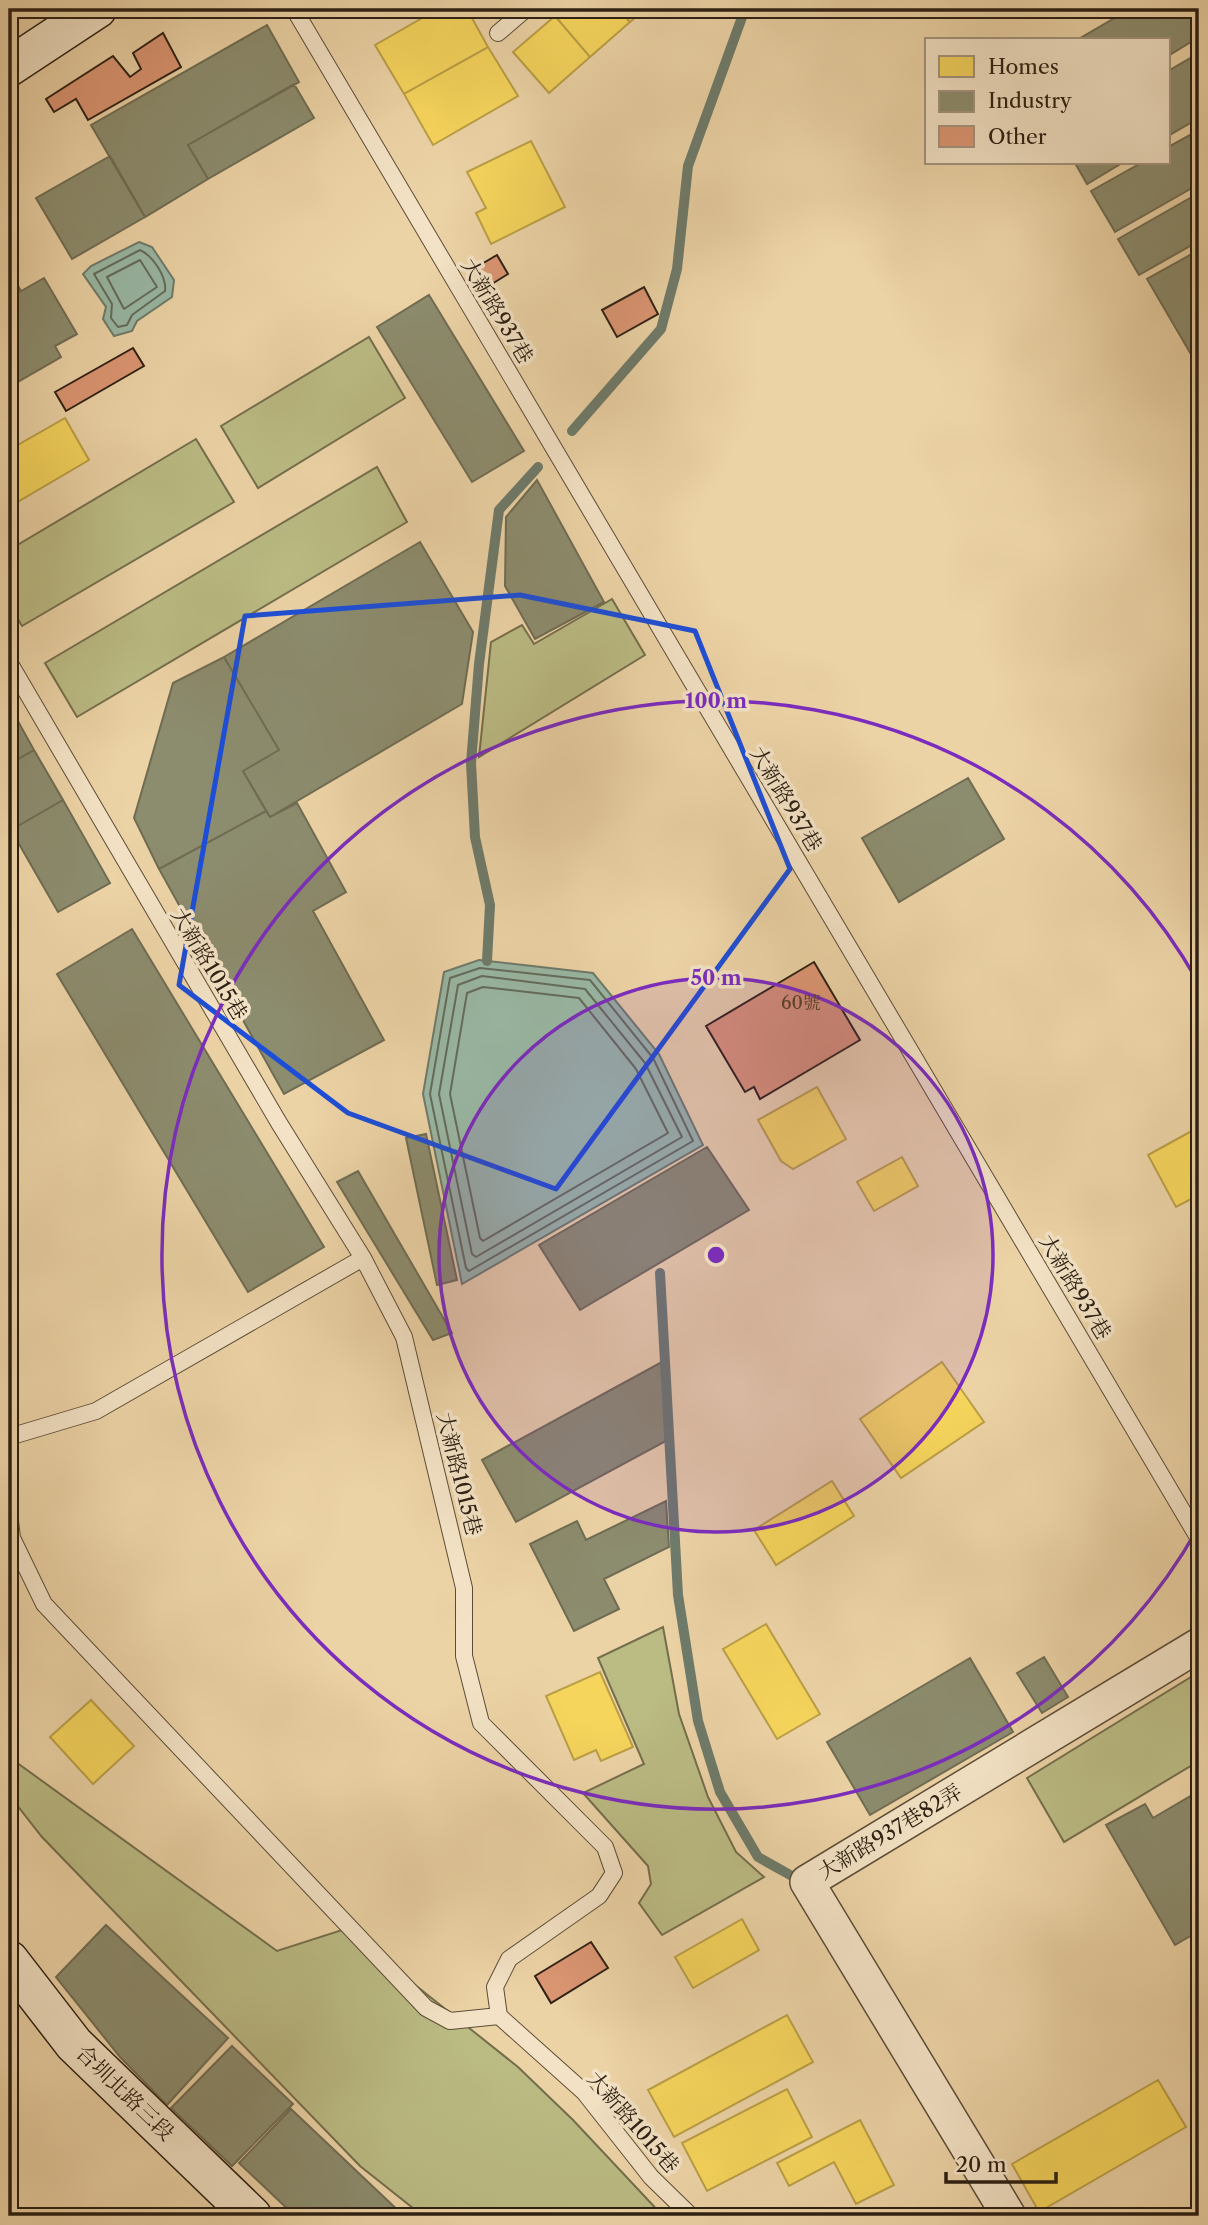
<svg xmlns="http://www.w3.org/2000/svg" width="1208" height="2225" viewBox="0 0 1208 2225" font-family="'Libre Caslon Text','Noto Serif TC',serif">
<rect width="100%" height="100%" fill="#ecd3a6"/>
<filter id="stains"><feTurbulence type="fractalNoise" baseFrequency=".00286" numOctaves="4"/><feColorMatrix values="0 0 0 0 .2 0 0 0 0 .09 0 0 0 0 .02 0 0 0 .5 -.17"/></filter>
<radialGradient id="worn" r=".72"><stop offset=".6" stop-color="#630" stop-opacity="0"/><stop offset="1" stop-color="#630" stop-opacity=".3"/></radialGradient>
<path fill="#bbbb84" stroke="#746e4c" stroke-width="2" d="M369 337 405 398 258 488 221 426Z
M196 439 234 502 22 626 9 604V550Z
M377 467 407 522 77 717 45 663Z
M612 599 645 655 479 757 491 642 522 625 534 644Z
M663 1627 679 1714 708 1797 736 1852 764 1877 662 1935 639 1903 651 1884 648 1866 583 1793 644 1764 598 1658Z
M1199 1672V1761L1064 1842 1027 1778Z
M9 1757 277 1951 345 1929 518 2067 573 2120 663 2216H423L360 2166 42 1837 9 1795Z"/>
<path fill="#99b8a5" stroke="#6e7b6b" stroke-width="2" d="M139 242 152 247 174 280 172 297 137 321 132 331 114 336 103 319 106 307 83 274 91 266Z
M479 960 593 973 659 1054 703 1145 462 1284 423 1094 444 972Z"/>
<path fill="#f6d55c" stroke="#ba9f46" stroke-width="2" d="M438 9H467L488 47 404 94 375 45Z
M563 9H618L630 22 590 57 555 16Z
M618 9H645L630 22Z
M555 16 590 57 549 93 513 52Z
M488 47 518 96 433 145 404 94Z
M531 141 565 207 491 244 476 213 486 208 467 172Z
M65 418 89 460 9 507V450Z
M817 1087 846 1139 793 1169 781 1161 758 1120Z
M1199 1127V1195L1176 1207 1148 1155Z
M902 1157 918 1186 874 1211 857 1182Z
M942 1362 984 1422 901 1478 860 1419Z
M832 1481 854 1516 776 1565 754 1530Z
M766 1624 820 1714 777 1739 723 1649Z
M600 1672 633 1747 601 1761 596 1750 574 1760 546 1696Z
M91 1700 134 1746 93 1784 50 1737Z
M742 1919 759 1950 693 1988 675 1957Z
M787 2015 813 2062 674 2137 648 2090Z
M1158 2080 1186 2127 1039 2212 1012 2164Z
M787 2089 812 2137 707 2191 682 2143Z
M860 2120 894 2185 856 2204 834 2162 789 2186 777 2163Z"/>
<path fill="#8c8c6e" stroke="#706c53" stroke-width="2" d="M1130 9H1199V37L1168 56V40H1077Z
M267 25 299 82 188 145 208 179 145 217 91 125Z
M1199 53V118L1168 136V71Z
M294 84 314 118 208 179 188 145Z
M1199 130V184L1115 232 1091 191 1141 163H1168V147Z
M110 156 145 217 72 259 36 198Z
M1075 163H1122L1087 184Z
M1199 193V241L1139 275 1118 239Z
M1199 250V368L1147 279Z
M9 271 21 291 9 298Z
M44 278 77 334 55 346 61 357 9 387V298Z
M429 295 524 451 472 482 377 327Z
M537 480 604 602 535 639 505 586 506 517Z
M420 542 473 632 462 704 270 817 243 771 279 750 224 657Z
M224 657 279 750 243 771 266 811 159 869 134 818 173 683Z
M9 705 34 750 9 764Z
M34 750 63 800 9 831V764Z
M968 778 1004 839 899 902 862 838Z
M63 800 110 883 58 912 11 830Z
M297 803 346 892 313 911 384 1040 284 1094 159 869 266 811 270 817Z
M132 929 324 1247 248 1292 57 974Z
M426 1134 457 1280 437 1285 406 1138Z
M707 1147 749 1210 580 1310 539 1245Z
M358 1171 452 1333 433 1340 337 1182Z
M662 1362 666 1441 516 1522 482 1460Z
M666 1501 669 1547 604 1579 619 1609 574 1631 530 1544 577 1521 586 1540Z
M1044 1657 1068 1697 1042 1713 1017 1673Z
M970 1658 1013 1732 870 1815 827 1742Z
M1199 1791V1931L1175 1945 1106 1825 1145 1804 1153 1818Z
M106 1925 228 2038 167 2105 120 2057 56 1977Z
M232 2046 293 2104 232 2166 171 2108Z
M291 2109 404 2216H295L239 2163Z"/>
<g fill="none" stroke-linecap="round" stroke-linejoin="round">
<path stroke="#636c5c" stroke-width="2" d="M140 250C153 256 167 277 165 291L132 315 127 325 118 327 111 318 112 304 94 274Z
M140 260 157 287 124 309 107 277Z
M480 968 590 980 653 1058 693 1141 469 1271 466 1268 430 1094 450 978Z
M482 976 585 989 645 1063 682 1137 476 1257 472 1254 439 1094 458 985Z
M483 987 579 998 636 1069 668 1133 483 1241 480 1238 450 1094 467 993Z"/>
<path stroke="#6e7b6b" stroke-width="10" d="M572 431 661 329 677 269 688 166 745 9
M487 961 490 905 475 837 471 763 479 664 499 510 538 467
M660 1273 678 1595 698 1721 720 1792 758 1857 792 1876"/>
</g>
<path fill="#dc9673" stroke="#2d2013" stroke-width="2" d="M163 33 181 67 88 120 76 99 54 112 46 99 113 56 130 77 141 69 133 53Z
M497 255 508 274 487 287 475 268Z
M644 287 658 314 617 337 602 310Z
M133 348 144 366 66 411 55 392Z
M814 962 860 1040 760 1099 754 1087 745 1092 706 1026Z
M591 1942 608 1968 551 2003 535 1976Z"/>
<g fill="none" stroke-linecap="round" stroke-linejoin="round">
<defs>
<path id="lane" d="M294 9 1199 1539
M498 33 526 9
M9 662 279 1123 363 1258 404 1337 464 1588V1656L481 1723 605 1847 614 1873 599 1896 509 1959 495 1987 499 2016 584 2092 651 2177 691 2216
M9 1437 96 1411 363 1258
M9 1513 12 1538 44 1604 426 2008 450 2021 499 2016"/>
<path id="street" d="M1009 2216 807 1882 1199 1645"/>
<path id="secondary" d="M9 67 97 9
M9 1960 74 2044 252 2216"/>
</defs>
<use href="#lane" stroke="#5d4d38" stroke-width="18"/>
<use href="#street" stroke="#5d4d38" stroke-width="36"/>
<use href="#secondary" stroke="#2d2013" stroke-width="41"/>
<use href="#lane" stroke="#f3e2c5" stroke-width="16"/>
<use href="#street" stroke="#f3e2c5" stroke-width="33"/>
<use href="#secondary" stroke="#f3e2c5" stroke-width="38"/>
</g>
<path fill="none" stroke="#1d4ed8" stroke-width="5" stroke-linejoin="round" d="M520 595 695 631 790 869 556 1189 348 1113 179 985 245 616Z"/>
<circle cx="716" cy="1255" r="277" fill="#7b2cbf" fill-opacity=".12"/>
<g fill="none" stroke="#7b2cbf" stroke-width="3.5">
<circle cx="716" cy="1255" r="277"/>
<path d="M1198 1528A554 554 0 1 1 1198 982"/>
</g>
<g text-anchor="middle" stroke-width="7" stroke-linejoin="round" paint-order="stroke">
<g font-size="18" fill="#593e2b">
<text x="801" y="1009">60號</text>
</g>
<g font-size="21" fill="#2d2013" stroke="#f3e2c5">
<text transform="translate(497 311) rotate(59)" y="7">大新路937巷</text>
<text transform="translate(786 799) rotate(59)" y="7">大新路937巷</text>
<text transform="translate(209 964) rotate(59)" y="7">大新路1015巷</text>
<text transform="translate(1075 1287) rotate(59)" y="7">大新路937巷</text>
<text transform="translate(459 1474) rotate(76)" y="7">大新路1015巷</text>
<text transform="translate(890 1832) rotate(-31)" y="7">大新路937巷82弄</text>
<text transform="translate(125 2093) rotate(44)" y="7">合圳北路三段</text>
<text transform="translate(633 2122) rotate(49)" y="7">大新路1015巷</text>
</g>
</g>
<circle cx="716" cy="1255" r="10" fill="#7b2cbf" stroke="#f3e2c5" stroke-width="3.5"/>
<g font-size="21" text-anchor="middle" font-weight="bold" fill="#7b2cbf" stroke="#f3e2c5" stroke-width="7" stroke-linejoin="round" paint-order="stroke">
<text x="716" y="708">100 m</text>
<text x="716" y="985">50 m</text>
</g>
<rect width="1208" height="2225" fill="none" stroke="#ecd3a6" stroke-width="35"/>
<rect x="10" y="10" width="1187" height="2204" fill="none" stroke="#2d2013" stroke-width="3.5"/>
<rect x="18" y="18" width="1173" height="2190" fill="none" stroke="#2d2013" stroke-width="2"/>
<rect x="925" y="38" width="245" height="126" fill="#f3e2c5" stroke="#a4947e" stroke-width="2"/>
<rect x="939" y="56" width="35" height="21" fill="#f6d55c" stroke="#a4947e" stroke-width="2"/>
<text x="988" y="74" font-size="21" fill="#2d2013">Homes</text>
<rect x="939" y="91" width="35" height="21" fill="#8c8c6e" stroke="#a4947e" stroke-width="2"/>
<text x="988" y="108" font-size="21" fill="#2d2013">Industry</text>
<rect x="939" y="126" width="35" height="21" fill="#dc9673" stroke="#a4947e" stroke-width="2"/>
<text x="988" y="144" font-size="21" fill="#2d2013">Other</text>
<path d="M946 2172v10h110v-10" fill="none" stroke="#2d2013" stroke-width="3.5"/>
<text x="956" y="2172" font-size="21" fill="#2d2013" stroke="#f3e2c5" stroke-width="5" paint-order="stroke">20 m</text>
<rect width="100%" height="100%" filter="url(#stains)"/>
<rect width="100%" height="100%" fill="url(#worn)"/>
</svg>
